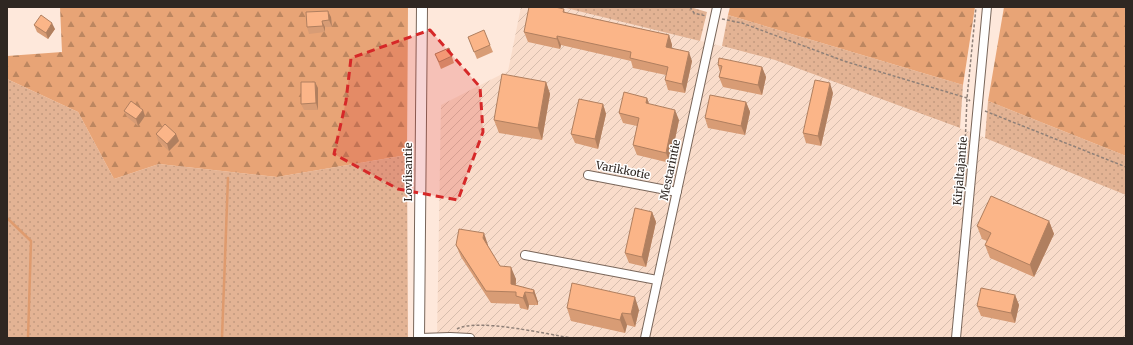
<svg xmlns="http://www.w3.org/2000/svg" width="1133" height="345" viewBox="0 0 1133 345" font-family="Merriweather,serif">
<defs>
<pattern id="industrial-furrows" width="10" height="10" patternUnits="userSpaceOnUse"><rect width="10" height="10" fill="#f9dcca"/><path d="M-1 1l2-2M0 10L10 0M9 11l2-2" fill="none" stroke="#d6bdad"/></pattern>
<pattern id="grass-dots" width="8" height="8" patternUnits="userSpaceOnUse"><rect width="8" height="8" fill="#e3b394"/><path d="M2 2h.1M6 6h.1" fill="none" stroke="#c39a7f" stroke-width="1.8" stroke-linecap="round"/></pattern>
<pattern id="forest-firs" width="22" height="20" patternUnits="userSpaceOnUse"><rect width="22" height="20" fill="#e8a476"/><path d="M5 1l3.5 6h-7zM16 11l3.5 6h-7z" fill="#bc8660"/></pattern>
</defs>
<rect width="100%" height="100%" fill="#fee8db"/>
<path fill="url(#industrial-furrows)" d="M521 7H565L773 59 1005 145 1126 194V338H437L441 105 508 71Z"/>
<path fill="url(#grass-dots)" d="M562 7H690L707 12 700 41Z
M728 15 963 85 960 128 775 60 722 46Z
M7 79 78 112 114 179 159 164 277 177 407 155 408 338H7Z
M988 101 1126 156V195L985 138Z"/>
<path fill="url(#forest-firs)" d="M60 7H408L407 155 277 177 159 164 114 179 78 112 7 79V56L62 52Z
M730 7H975L963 85 728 15Z
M1004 7H1126V156L988 101Z"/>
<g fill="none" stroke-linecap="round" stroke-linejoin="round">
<path stroke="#df9b6e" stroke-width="2.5" d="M7 218 31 241 28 338
M222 338 228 178"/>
<defs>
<path id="minor" d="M588 175 677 192
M525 255 657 280
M420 338 450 337 470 338
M645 338 717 7
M956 338 987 7"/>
<path id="major" d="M419 338 422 7"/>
</defs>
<use href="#minor" stroke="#79665a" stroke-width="10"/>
<use href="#major" stroke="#79665a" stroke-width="12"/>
<path stroke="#8f8078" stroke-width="1.5" stroke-dasharray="3 2" stroke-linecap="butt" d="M690 7 694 13 706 16
M722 19 742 23 844 61 967 98 970 101
M985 111 1126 167
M965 147 967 98 976 7
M457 329C477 318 547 334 571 338"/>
<use href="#minor" stroke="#fff" stroke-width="8"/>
<use href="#major" stroke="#fff" stroke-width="10"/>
</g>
<path fill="#d89c75" d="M564 9 565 13 669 35 672 45V48L692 61 685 93 668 90 665 80 666 75 633 68 631 61 561 45 560 49 528 42 524 32Z
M331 17 332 27H325V32L309 34 307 27Z
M34 25 55 29 48 39 37 32Z
M468 37 490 45 493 52 477 59Z
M449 48 454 63 441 69 435 54Z
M718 65 762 67 766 77 762 95 723 87 719 77 720 72Z
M315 82 318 88V110H304L301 104Z
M546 82 550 94 542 140 499 133 494 120Z
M833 93 821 146 806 143 803 133Z
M647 98 649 104 679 120 670 163 637 155 633 145 637 126 623 123 619 113Z
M746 102 750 112 745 135 708 128 705 118Z
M603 104 606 114 598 149 575 143 571 134Z
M143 110 145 116 138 126 127 117 124 111Z
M156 134H176L179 141 169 151 158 141Z
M652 212 656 222 646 267 629 263 625 253Z
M1049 221 1054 234 1034 277 990 258 985 245 987 241 982 239 977 226Z
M456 245H488V246L500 266 516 279V285L534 290 538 302V305H529L528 310 520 308 519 304 491 303 461 257Z
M1015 295 1019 305 1015 323 981 316 977 306Z
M567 308 639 310 635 327 627 325 625 333 571 321Z"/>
<path fill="#b07f5f" d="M328 11 331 17 332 27 329 20Z
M322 21 325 27V32L323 26Z
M52 23 55 29 48 39 46 33Z
M669 35 672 45 670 56 666 47Z
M557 36 561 45 560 49 557 39Z
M689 52 692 61 685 93 682 84Z
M762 67 766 77 762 95 758 85Z
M315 82 318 88V110L316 103Z
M546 82 550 94 542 140 538 128Z
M830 83 833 93 821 146 818 136Z
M647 98 650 107 646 103Z
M746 102 750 112 745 135 741 126Z
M603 104 606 114 598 149 595 139Z
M143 110 145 116 138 126 136 119Z
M675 110 679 120 670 163 666 153Z
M176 134 179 141 169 151 167 144Z
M652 212 656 222 646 267 642 257Z
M1049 221 1054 234 1034 277 1030 265Z
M484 233 488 245V250L483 238Z
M511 267 516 279 515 292 511 284Z
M534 290 538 302V305L533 293Z
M525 292 529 305 528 310 523 298Z
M1015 295 1019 305 1015 323 1011 313Z
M635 297 639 310 635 327 631 314Z
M622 313 627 325 625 333 620 320Z"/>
<path fill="#fbb588" stroke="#b07f5f" d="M529 7H555L564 9 563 12 669 35 666 47 689 52 682 84 665 80 668 67 630 58 631 52 557 36V39L524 32Z
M328 11 329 20 322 21 323 26 307 27 306 12Z
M41 15 52 23 46 33 34 25Z
M484 30 490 45 474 52 468 37Z
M449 48 452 56 439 62 435 54Z
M719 58 762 67 758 85 719 77 722 66 718 65Z
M502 74 546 82 538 128 494 120Z
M815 80 830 83 818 136 803 133Z
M301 82H315L316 103 301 104Z
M624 92 647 98 646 103 675 110 666 153 633 145 639 118 619 113Z
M710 95 746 102 741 126 705 118Z
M579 99 603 104 595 139 571 134Z
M131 101 143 110 136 119 124 111Z
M165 124 176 134 167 144 156 134Z
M991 196 1049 221 1030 265 985 245 991 233 977 226Z
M635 208 652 212 642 257 625 253Z
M459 229 484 233 483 238 500 266 511 267V284L534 290 533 293 525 292 523 298 516 296V292L486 291 456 245Z
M572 283 635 297 631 314 622 313 620 320 567 308Z
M981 288 1015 295 1011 313 977 306Z"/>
<path fill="#d62828" fill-opacity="0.2" stroke="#d62828" stroke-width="3" stroke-dasharray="8 5" stroke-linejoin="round" d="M430 30 480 87 483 132 458 200 398 189 334 154 346 101 351 58Z"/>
<g text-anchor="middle" stroke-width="3" stroke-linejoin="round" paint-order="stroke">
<g font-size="11" fill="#2f2722" stroke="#fff">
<text transform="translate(623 170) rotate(11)" y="4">Varikkotie</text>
<text transform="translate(670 170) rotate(-78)" y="4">Mestarintie</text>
<text transform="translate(960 171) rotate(-85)" y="4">Kirjaltajantie</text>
<text transform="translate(408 172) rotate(-90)" y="4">Loviisantie</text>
</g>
</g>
<rect width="1133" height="345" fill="none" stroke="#2f2722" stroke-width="16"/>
</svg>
